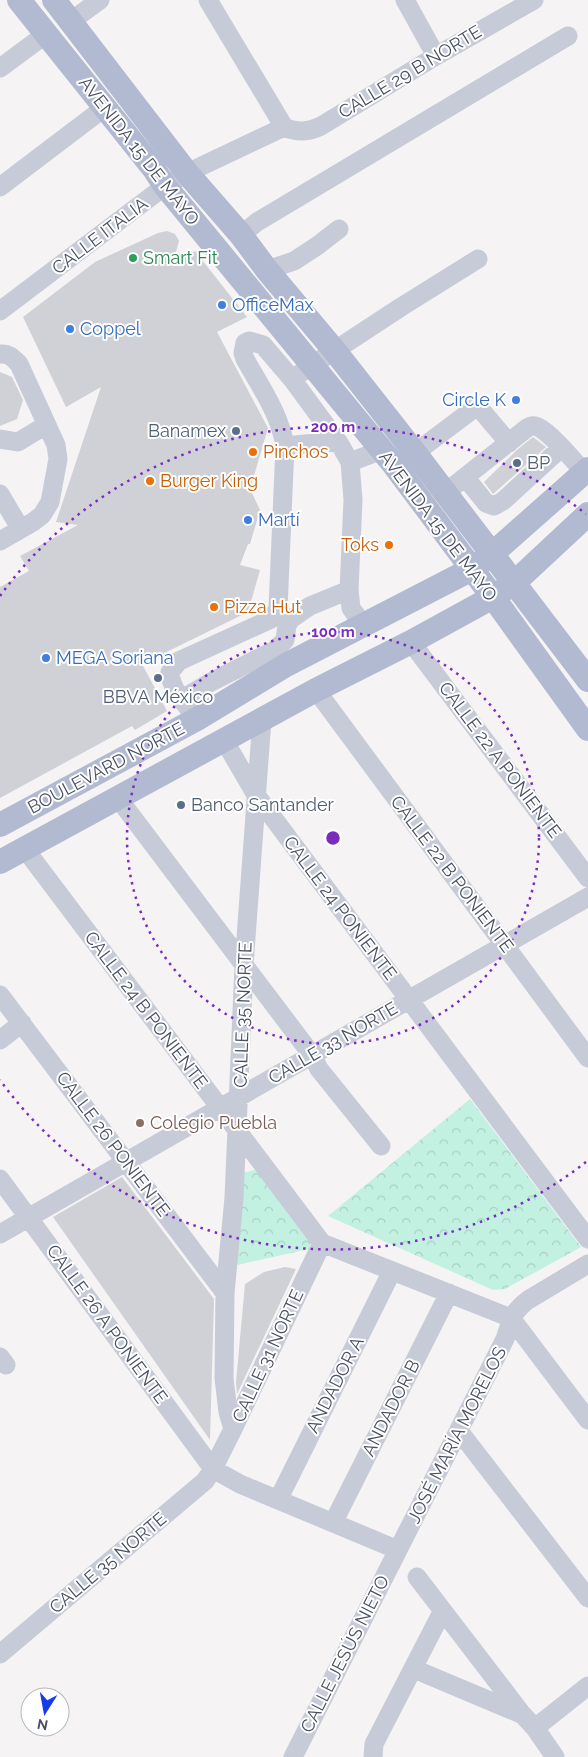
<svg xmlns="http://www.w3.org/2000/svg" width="588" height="1757" viewBox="0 0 588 1757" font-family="Raleway,sans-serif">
<defs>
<pattern id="park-crowns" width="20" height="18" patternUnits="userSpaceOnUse" patternTransform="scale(1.25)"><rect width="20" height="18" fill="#c2f1e1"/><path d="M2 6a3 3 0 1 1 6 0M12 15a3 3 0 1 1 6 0" fill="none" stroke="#a8d0c4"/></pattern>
</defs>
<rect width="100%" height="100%" fill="#f5f3f3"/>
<path fill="url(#park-crowns)" d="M470 1099 581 1247 505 1289 493 1290 328 1216Z
M258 1169 311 1238 309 1249 233 1266 243 1173Z"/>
<path fill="#cfd1d7" d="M167 231 175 234 179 241 173 263 195 251 247 317 217 332 268 428 250 489 260 510 250 544H248L240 565 260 570 248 612 142 664 167 711 135 730 132 726 0 798V587L29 571 20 556 78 525 56 522 101 387 66 407 23 317 95 262 158 233Z
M0 372 12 377 23 400 17 419 0 426Z
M533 437 546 447 493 494 484 482 518 449Z
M122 1177 214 1299 210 1440 53 1217Z
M285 1267 296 1269 237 1394 236 1382 245 1284 264 1272Z"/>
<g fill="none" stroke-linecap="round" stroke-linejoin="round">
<path stroke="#c6cbd7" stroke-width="19" d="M208 0 284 127
M405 0 436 56
M71 21 100 0
M0 68 46 34
M284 127C298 133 308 132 321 126L436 56 534 0
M0 187 104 108
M241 235 257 222 568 36
M267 270 294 261 317 246 339 229
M0 311 165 186 187 173 284 127
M0 354C9 353 13 358 19 364L56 445 58 459 50 502 42 515 33 522 0 541
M302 372 401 307 478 259
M0 439 18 442 46 425
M285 446 326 442 339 443
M415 453 476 407 481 410 509 443
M350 462 382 450
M465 477 486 503 494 506 503 501 561 448
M445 493 527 428C530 426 534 425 538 427 552 434 573 460 584 472
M0 494 20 528
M349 590 351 608 363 625
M411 642 588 878
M316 690 588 1058
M182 699 211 682 275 650 285 640 287 625 291 619 310 606 349 590 353 500 350 462 339 443 292 379 263 345 249 341 245 343 243 353 245 359C260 386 280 414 285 446L278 609 271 619 179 661 170 672C170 689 187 706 197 719
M224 740 256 795 588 1239
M118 798 312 1055 319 1069 381 1146
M25 849 322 1243
M0 995 225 1293
M0 1040 22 1023
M0 1179 213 1469 240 1484 398 1550
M0 1234 588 897
M322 1243 511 1318 588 1420
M0 1357 6 1365
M233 1429 228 1412 224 1378 225 1293 234 1198 244 965 262 719
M459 1431 588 1598
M278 1500 392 1271
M333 1523 449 1293
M417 1577 522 1714 535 1728 555 1757
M0 1654 205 1481 213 1469 233 1429 322 1243
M414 1669 521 1714
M535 1728 588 1686
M293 1757 505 1339C511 1321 512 1312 528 1300L588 1264
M373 1757 374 1744 442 1612"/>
<path stroke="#b2bad1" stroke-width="24" d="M19 0 154 169 165 186 394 465 493 597 588 729
M54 0 187 173 241 235 267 270 334 350 415 453 588 680
M0 825 197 719 286 665 472 569 492 554 588 469
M0 862 316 690 411 642 493 597 514 583 588 514"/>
</g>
<g fill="none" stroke="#7b2cbf" stroke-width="2.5" stroke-dasharray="2.5 5">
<circle cx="333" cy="838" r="206"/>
<path d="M586 1162A411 411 0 0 1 0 1080M0 596A411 411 0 0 1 586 514"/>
</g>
<circle fill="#2e9e5b" stroke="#fff" stroke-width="2" cx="133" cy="258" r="5"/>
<g fill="#3f7fe0" stroke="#fff" stroke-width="2">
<circle cx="222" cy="305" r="5"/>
<circle cx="70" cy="329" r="5"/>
<circle cx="516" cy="400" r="5"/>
<circle cx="248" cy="520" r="5"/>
<circle cx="46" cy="658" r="5"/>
</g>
<g fill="#5c6f8a" stroke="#fff" stroke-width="2">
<circle cx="236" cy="431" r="5"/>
<circle cx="517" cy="463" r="5"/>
<circle cx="158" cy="678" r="5"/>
<circle cx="181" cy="805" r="5"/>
</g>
<g fill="#e8710a" stroke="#fff" stroke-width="2">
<circle cx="253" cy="452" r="5"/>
<circle cx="150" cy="481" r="5"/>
<circle cx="389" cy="545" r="5"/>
<circle cx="214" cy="607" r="5"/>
</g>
<circle fill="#8d6e63" stroke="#fff" stroke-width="2" cx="140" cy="1123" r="5"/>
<g text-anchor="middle" stroke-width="4" stroke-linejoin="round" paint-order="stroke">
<g font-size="18" fill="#495061" stroke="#fff">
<text transform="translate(410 72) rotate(-31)" y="6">CALLE 29 B NORTE</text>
<text transform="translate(139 151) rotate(52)" y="6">AVENIDA 15 DE MAYO</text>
<text transform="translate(100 236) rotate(-37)" y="6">CALLE ITALIA</text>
<text transform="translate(438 526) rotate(53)" y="6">AVENIDA 15 DE MAYO</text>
<text transform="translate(500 760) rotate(53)" y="6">CALLE 22 A PONIENTE</text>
<text transform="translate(106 768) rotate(-28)" y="6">BOULEVARD NORTE</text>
<text transform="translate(452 874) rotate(53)" y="6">CALLE 22 B PONIENTE</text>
<text transform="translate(340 908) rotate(53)" y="6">CALLE 24 PONIENTE</text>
<text transform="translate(146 1010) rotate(53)" y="6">CALLE 24 B PONIENTE</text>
<text transform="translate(243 1015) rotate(-88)" y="6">CALLE 35 NORTE</text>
<text transform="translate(333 1043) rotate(-30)" y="6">CALLE 33 NORTE</text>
<text transform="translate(113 1144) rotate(53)" y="6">CALLE 26 PONIENTE</text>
<text transform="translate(107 1324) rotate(54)" y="6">CALLE 26 A PONIENTE</text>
<text transform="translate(268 1356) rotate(-65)" y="6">CALLE 31 NORTE</text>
<text transform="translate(335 1385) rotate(-63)" y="6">ANDADOR A</text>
<text transform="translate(391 1408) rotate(-63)" y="6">ANDADOR B</text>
<text transform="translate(457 1435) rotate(-63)" y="6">JOSÉ MARÍA MORELOS</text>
<text transform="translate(108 1563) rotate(-40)" y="6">CALLE 35 NORTE</text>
<text transform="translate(345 1654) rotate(-63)" y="6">CALLE JESÚS NIETO</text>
</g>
<g font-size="18" fill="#27864d" stroke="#fff" text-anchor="start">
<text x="143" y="264">Smart Fit</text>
</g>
<g font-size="18" fill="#366cbe" stroke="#fff" text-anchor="start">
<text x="232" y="311">OfficeMax</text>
<text x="80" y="335">Coppel</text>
<text x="506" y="406" text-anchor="end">Circle K</text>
<text x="258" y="526">Martí</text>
<text x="56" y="664">MEGA Soriana</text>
</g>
<g font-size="18" fill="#4e5e75" stroke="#fff" text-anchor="start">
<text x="226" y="437" text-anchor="end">Banamex</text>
<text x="527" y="469">BP</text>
<text x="158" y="703" text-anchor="middle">BBVA México</text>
<text x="191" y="811">Banco Santander</text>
</g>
<g font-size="18" fill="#c56008" stroke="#fff" text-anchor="start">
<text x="263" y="458">Pinchos</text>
<text x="160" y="487">Burger King</text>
<text x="379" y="551" text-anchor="end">Toks</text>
<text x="224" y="613">Pizza Hut</text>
</g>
<g font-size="18" fill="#785e54" stroke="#fff" text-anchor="start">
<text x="150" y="1129">Colegio Puebla</text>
</g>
</g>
<circle cx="333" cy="838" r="8" fill="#7b2cbf" stroke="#fff" stroke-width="2.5"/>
<g font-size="15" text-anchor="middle" font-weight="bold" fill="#7b2cbf" stroke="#fff" stroke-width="4" stroke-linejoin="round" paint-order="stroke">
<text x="333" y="432">200 m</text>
<text x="333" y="637">100 m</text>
</g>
<g transform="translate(45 1712) rotate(191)"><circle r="24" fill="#ffffff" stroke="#b6b9c0"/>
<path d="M0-4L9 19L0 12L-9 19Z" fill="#173bea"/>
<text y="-8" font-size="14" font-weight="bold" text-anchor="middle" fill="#495061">N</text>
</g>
</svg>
